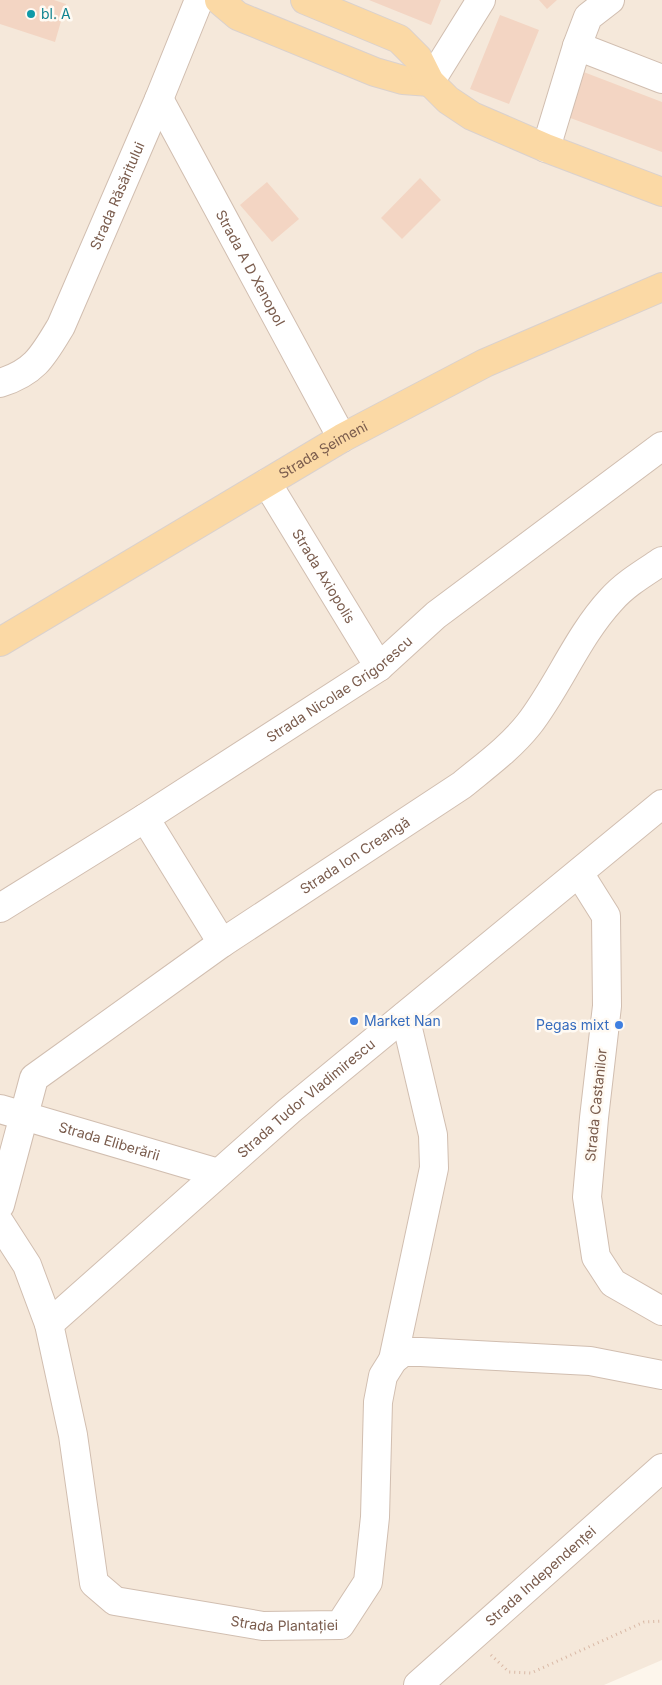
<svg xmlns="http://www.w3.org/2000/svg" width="662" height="1685" viewBox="0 0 662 1685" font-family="Inter,sans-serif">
<rect width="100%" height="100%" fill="#fdf6ec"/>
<path fill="#f5e8da" d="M0 0H662V1660L604 1685H0Z"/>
<path fill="#f3d5c3" d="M0 0H54L66 4 55 42 0 24Z
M369 0H441L431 25Z
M539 0H557L547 9Z
M500 15 539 30 509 104 470 89Z
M581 71 662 102V152L565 116Z
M420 178 441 200 402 239 381 218Z
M267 182 299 219 272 242 240 205Z"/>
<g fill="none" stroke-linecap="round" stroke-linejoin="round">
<defs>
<g id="minor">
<path d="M577 46 662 79"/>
<path d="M430 82 481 0"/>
<path id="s1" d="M159 99 342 438"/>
<path d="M546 148 577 46 588 17 610 0"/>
<path id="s2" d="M0 383C35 372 43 356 61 326L159 99 199 0"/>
<path id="s3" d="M267 483 379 667"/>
<path d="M145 818 222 943"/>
<path d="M579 873 606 916 607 1006 594 1118 587 1197 596 1257 613 1283 662 1311"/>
<path id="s4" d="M0 908 145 818 379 667 436 615 662 446"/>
<path id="s5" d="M0 1109 218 1173"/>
<path id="s6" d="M0 1205 34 1078 222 943 462 785C485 766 510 748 529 724 559 685 577 637 611 600 625 584 644 573 662 561"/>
<path id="s7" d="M0 1223 27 1265 49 1324 73 1435 94 1583 115 1601 263 1626 340 1625 368 1582 375 1517 378 1402 383 1376 393 1360 403 1352H421L590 1361 662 1375"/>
<path id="s8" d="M49 1324 289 1111 662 804"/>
<path d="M393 1360 434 1168 433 1135 405 1016"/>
<path id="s9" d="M418 1685 662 1468"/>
</g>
<g id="major">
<path d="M219 0 238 16 375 72 403 80 430 82"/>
<path d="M305 0 399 39 418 58 430 82 448 100 472 116 546 148 662 192"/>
<path id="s10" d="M0 642 342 438 485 363 662 287"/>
</g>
</defs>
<use href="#minor" stroke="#d1beb0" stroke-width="30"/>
<use href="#major" stroke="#dad1cd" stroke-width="30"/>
<path stroke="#d9b8a5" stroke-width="3" stroke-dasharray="1 4" stroke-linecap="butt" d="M491 1655 509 1672 531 1673 644 1622 662 1621"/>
<use href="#minor" stroke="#fff" stroke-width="28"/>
<use href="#major" stroke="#fbd9a5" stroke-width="28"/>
</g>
<circle fill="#0f9aa8" stroke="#fffaf3" stroke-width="2" cx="31" cy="14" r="5"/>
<g fill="#3f7fe0" stroke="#fffaf3" stroke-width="2">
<circle cx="354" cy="1021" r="5"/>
<circle cx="619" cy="1025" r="5"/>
</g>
<g text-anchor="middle" stroke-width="5" stroke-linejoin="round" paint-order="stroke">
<g font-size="14" fill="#0d838f" stroke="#fffaf3" text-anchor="start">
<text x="41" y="19">bl. A</text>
</g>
<g font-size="14" fill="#7a5c4d" stroke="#fffaf3">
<text dy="5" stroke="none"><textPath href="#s2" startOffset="228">Strada Răsăritului</textPath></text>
<text dy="5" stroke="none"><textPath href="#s1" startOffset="192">Strada A D Xenopol</textPath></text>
<text dy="5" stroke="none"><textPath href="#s10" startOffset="376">Strada Șeimeni</textPath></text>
<text dy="5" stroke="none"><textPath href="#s3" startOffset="109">Strada Axiopolis</textPath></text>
<text dy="5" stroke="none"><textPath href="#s4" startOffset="404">Strada Nicolae Grigorescu</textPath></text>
<text dy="5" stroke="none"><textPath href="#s6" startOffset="522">Strada Ion Creangă</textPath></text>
<text dy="5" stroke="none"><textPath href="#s8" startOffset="342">Strada Tudor Vladimirescu</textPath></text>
<text transform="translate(596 1105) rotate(-84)" y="5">Strada Castanilor</text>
<text dy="5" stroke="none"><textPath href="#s5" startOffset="114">Strada Eliberării</textPath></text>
<text dy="5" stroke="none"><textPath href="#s9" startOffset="164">Strada Independenței</textPath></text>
<text dy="5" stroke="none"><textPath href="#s7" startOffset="575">Strada Plantației</textPath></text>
</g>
<g font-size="14" fill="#366cbe" stroke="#fffaf3" text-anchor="start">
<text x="364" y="1026">Market Nan</text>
<text x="609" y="1030" text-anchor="end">Pegas mixt</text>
</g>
</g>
</svg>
